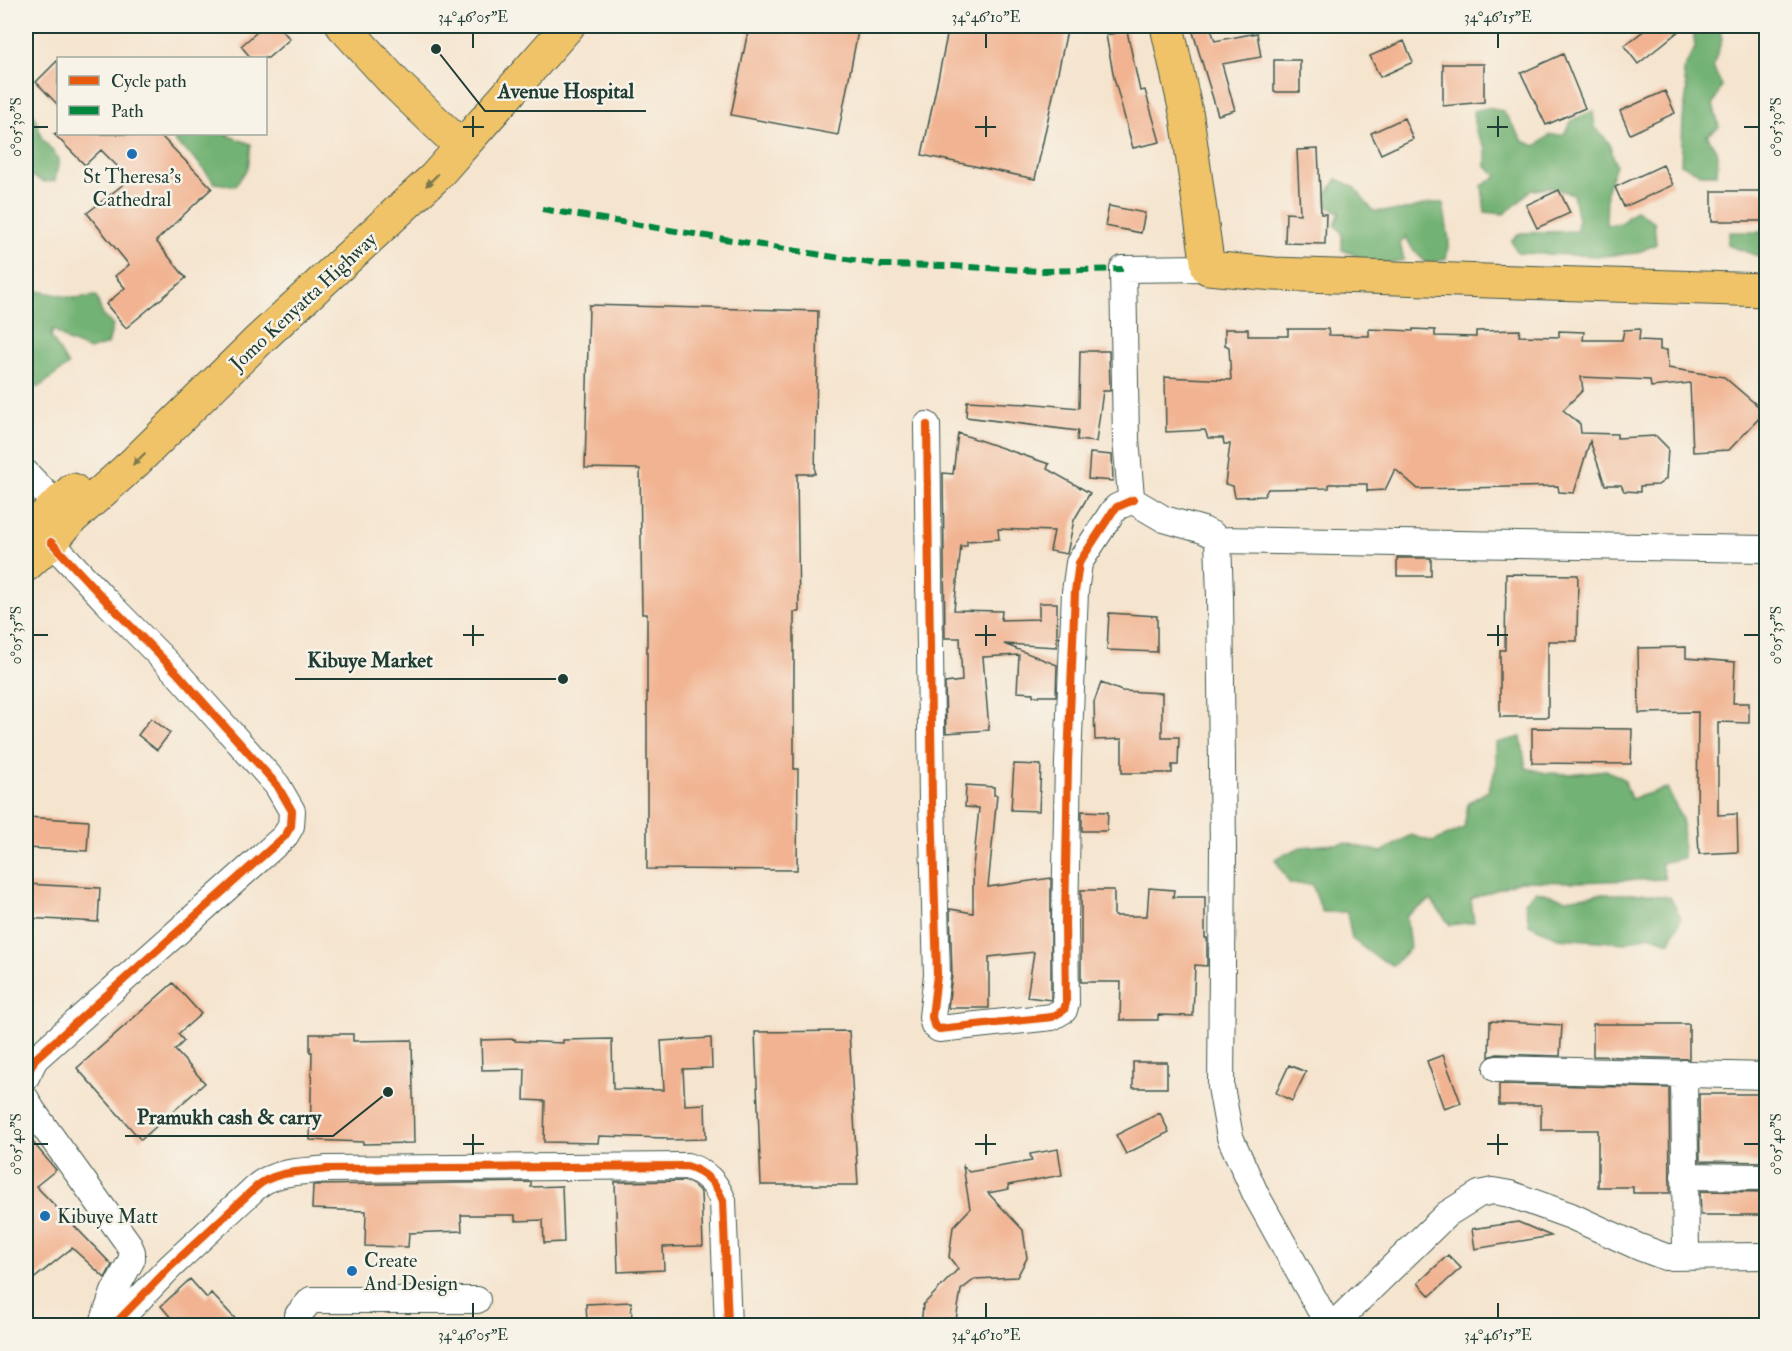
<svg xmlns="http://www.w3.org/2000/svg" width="1792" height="1351" viewBox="0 0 1792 1351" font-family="'IM FELL Double Pica',serif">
<rect width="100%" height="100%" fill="#f7f3e8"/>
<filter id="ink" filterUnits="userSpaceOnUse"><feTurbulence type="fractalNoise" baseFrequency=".0167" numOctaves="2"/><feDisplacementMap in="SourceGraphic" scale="12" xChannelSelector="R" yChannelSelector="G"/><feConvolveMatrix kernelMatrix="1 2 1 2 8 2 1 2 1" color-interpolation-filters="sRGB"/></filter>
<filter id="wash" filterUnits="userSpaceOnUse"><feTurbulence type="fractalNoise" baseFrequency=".008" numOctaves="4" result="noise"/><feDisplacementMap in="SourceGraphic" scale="24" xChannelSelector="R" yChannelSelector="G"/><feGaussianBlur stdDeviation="1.35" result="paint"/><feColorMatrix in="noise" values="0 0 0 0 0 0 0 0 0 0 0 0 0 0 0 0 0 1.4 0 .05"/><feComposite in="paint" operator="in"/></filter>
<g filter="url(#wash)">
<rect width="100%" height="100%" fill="#f5e4ce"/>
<path fill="#73b274" stroke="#497854" stroke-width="1.5" d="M1693 26H1719L1722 39 1713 67 1722 86 1713 104 1719 127 1707 135 1718 154 1717 174H1701L1681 164 1683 119 1687 90 1683 70 1695 48Z
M26 102 35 117 41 137 59 159 55 181 43 182 26 173Z
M1487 108 1503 111 1523 141 1536 146 1550 135H1563L1572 120 1593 111 1595 127 1609 143 1616 165 1607 189 1606 225 1621 223 1636 210 1654 222 1656 244 1637 253 1603 256 1518 253 1511 241 1520 233 1577 231 1578 220 1573 194 1549 187 1529 191 1519 202 1504 214 1485 212 1482 186 1498 176 1486 167V147C1475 135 1474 126 1473 111Z
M169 134H230L229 136 251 144 248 168 235 186 215 183 196 160 177 144Z
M1337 179 1354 187 1373 211H1400L1431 203H1443L1449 240 1446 259 1426 263 1412 248 1406 237 1400 243 1404 260 1380 265 1351 266 1355 255 1342 250V233L1335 225 1340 212 1328 207 1327 194Z
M1730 232H1766V259L1727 245Z
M38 291 74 298 96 296 103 316 113 325 108 344 90 350 68 341 53 329 51 337 68 365 39 387H26V303Z
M1521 737 1526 768 1546 773 1570 774 1606 770 1624 779 1631 799 1667 788 1682 819 1683 858 1661 863 1665 879 1577 882 1520 881 1471 899 1474 922 1450 925 1431 900 1406 916 1410 948 1393 965 1376 957 1352 939 1347 912H1322L1312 884H1290L1275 859 1301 847 1345 843 1382 852 1411 835 1433 842 1464 828 1468 803 1488 791 1496 768V743Z
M1536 891 1566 899 1598 894H1643L1670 897 1681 918 1670 942 1649 935 1626 943 1558 938 1529 924 1525 902Z"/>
<g id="blocks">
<path fill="#f1b391" d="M264 26H278L290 39 268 58H251L241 46Z
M749 26H859L838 135 731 115Z
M949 26H1068L1035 179 922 155Z
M1203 26H1210L1215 41 1257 33 1261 57 1222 64 1235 110 1218 115 1192 29Z
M1650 26H1685L1638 64 1624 46Z
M1127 31 1140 91 1145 90 1160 142 1133 148 1114 78 1106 35Z
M1404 41 1413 62 1380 77 1370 56Z
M1563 54 1585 108 1546 125 1521 73Z
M58 60V105L36 82Z
M1274 60H1300V92H1274Z
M1443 64H1484V102L1443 106Z
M1665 91 1675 113 1630 134 1620 111Z
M1404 118 1413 139 1381 154 1371 133Z
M54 134H159L212 188 156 241 186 278 126 328 106 304 125 288 115 276 129 265 87 213 130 179 101 150 85 165Z
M1318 149 1321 214H1326L1325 244 1285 243 1286 213 1300 214 1297 150Z
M1663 165 1673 185 1624 207 1615 187Z
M1559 190 1570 213 1537 228 1526 205Z
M1712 191H1767V221H1712Z
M1109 206 1145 213 1141 233 1105 226Z
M589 305 818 311 815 474H797L799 612H794V769H798L797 870 647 869V614H642L640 469 585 468Z
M1225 329H1248V336H1288V329H1328L1329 335 1369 336V329L1413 331V329L1435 330V336L1476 337V331L1520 330 1519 336 1559 337V331L1584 332 1583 340H1622L1624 330 1640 329 1639 340 1660 341V350H1667L1668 368 1724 377 1765 412 1729 450 1693 452 1690 383 1651 387 1650 380 1581 377 1583 390 1563 410 1580 424 1581 433 1617 434V438L1656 436 1668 448 1666 479 1658 485 1640 486V492L1624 491 1621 485H1605L1590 441 1574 493 1559 492 1558 486 1418 489 1395 469 1385 490 1367 491V484H1329V488L1268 489 1264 496 1235 497 1233 486 1225 484 1230 444H1224L1223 438H1208L1205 430 1166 432 1165 377 1231 380 1229 347 1225 345Z
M1080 351H1109L1110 391H1103L1096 442 1077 440 1078 431 966 417 967 401 1027 404V403L1079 408Z
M958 433 1049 464 1047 469 1090 493 1074 520 1067 554 1050 551 1054 531 998 529 999 539 967 541V546H961L954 610 1002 611 1001 620 1039 619V603H1057V647L1004 644 1057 665 1056 696H1033V693L1017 692 1019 655 983 657 989 730 946 733 945 683 962 681 960 638H945L943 473 953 474Z
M1090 453 1112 455 1113 481 1088 479Z
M1397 558H1431V576H1397Z
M1506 574 1578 575 1577 641H1548V717H1500V650H1505Z
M1109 613 1157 616V652L1107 650Z
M1686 647V658L1735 662 1733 703H1749V723L1718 722V815L1737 814 1738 852 1699 854 1697 816 1698 712 1639 713 1638 648Z
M1101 683 1122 691 1162 693V737H1179L1178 765H1172V773H1122V739L1095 740 1094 702Z
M151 718 170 733 157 750 138 735Z
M1532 728 1632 729 1631 764 1532 763Z
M1014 764 1041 765 1039 811 1011 810Z
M966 785 994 787V795H997L988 887 1051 878V1000L1027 997 1034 952 989 957V1008H948L952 975 950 909 973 913V867L979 808 965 807Z
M1082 811 1108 812 1107 831H1082Z
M26 817 89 821 87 851 26 848Z
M26 884 100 888 98 922 26 918Z
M1149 888 1174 890 1173 897H1205V938H1207V966L1195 965 1193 1016 1158 1015V1020H1120L1121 982H1081V890H1114V916H1147Z
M173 983 201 1014 178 1034 184 1041 175 1050 205 1083 141 1140 77 1068Z
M1490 1021 1562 1025 1560 1056 1497 1054 1489 1057Z
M1593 1024H1689V1059L1593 1056Z
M849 1031 858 1185H761L755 1032Z
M310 1034H353V1041L412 1040 414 1143 363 1144V1142L310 1140 312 1052H310Z
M711 1038 712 1068 683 1069 685 1105 705 1104 706 1139 667 1140V1138L599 1136 598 1143 544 1142 545 1101 524 1100 525 1069 482 1070 481 1040 515 1039V1041L563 1043V1040L612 1039 613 1089 664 1090 661 1041Z
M1443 1055 1461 1103 1444 1109 1427 1061Z
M1133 1062H1167V1088H1133Z
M1289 1065 1306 1072 1292 1101 1276 1093Z
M1499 1084 1669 1088 1670 1193H1633V1187H1598V1130H1541V1105H1499Z
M1699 1094H1767V1162L1700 1161Z
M1160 1113 1169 1132 1126 1154 1116 1135Z
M26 1134 56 1170 36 1186 112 1265 105 1278 72 1248 26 1285Z
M1058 1149 1062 1175 1008 1185 1009 1189 988 1193 1023 1230 1027 1258 1017 1277 975 1279 961 1290 955 1326H921L923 1305 958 1269 949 1257 953 1227 970 1209 963 1166 969 1172 1032 1161 1030 1154Z
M684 1181 692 1184 701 1192 703 1246 663 1247 664 1270 618 1272 615 1182Z
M531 1182V1187L562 1186 564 1242 544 1243 543 1220 515 1221V1215H461L462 1231 409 1233 408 1247 365 1246 366 1211 312 1209 313 1185Z
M1700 1191 1767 1192V1215H1701Z
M1518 1222 1551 1236 1475 1249 1472 1229Z
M1448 1255 1461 1268 1430 1296 1418 1283Z
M190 1279 207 1298 211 1293 242 1326H178L161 1306Z
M631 1302 632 1321 587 1323 586 1304Z"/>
</g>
</g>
<g filter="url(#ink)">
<use href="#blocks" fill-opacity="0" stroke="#3f564b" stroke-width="1.5"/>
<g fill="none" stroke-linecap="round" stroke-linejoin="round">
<defs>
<path id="minor" d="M1208 268 1123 269 1126 440 1131 496 1135 502 1164 519 1203 530 1213 535 1218 540 1220 597 1223 849 1221 1087 1230 1137 1256 1195 1329 1326
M927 425 932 802 937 975 932 1017 934 1025 939 1029 1052 1017 1064 1010 1066 1003 1065 922 1068 761 1075 592 1079 563 1113 511 1117 507 1133 500
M26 473 69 518
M1218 540 1766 549
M1497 1069 1766 1076
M1684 1073 1686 1257
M26 1077 35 1059 285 836 291 826 292 811 277 785 178 674 105 600 51 542
M26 1099 32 1110 128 1243 132 1252V1259L114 1292 102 1326
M1684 1176 1766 1177
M113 1326 170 1267 256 1187C275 1170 304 1172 328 1169L687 1166C706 1172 716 1183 723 1201L728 1326
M299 1326 298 1315 311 1300H477
M1332 1326 1447 1214 1479 1194 1493 1191 1510 1194 1571 1216 1639 1247 1666 1257 1766 1256"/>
<path id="major" d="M343 26 396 84 448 134
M1167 26 1187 117 1208 268 1274 274 1766 290"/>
<path id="highway" d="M26 533 73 490
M26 565 51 542 70 520 134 463 259 340 435 177 568 26"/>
</defs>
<use href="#minor" stroke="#3f564b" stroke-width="28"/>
<use href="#major" stroke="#3f564b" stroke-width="35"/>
<use href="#highway" stroke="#3f564b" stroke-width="35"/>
<use href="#minor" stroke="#fff" stroke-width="26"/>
<use href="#major" stroke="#f0c369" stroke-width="33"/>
<use href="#highway" stroke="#f0c369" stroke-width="33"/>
<path stroke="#00873e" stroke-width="6" stroke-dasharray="12 6" stroke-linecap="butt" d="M542 209 883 265 951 266 1040 271 1123 269"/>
<defs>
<path id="cycleway" d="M927 425 932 802 937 975 932 1017 934 1025 939 1029 1052 1017 1064 1010 1066 1003 1065 922 1068 761 1075 592 1079 563 1113 511 1117 507 1133 500
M26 1077 35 1059 285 836 291 826 292 811 277 785 178 674 105 600 51 542
M113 1326 170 1267 256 1187C275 1170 304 1172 328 1169L687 1166C706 1172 716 1183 723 1201L728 1326"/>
</defs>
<use href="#cycleway" stroke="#f7f3e8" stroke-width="11"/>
<use href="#cycleway" stroke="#e8590c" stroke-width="8"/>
</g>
<defs><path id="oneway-solid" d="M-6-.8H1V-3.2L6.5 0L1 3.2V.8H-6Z" transform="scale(1.5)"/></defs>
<g fill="#7d794c">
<use href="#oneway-solid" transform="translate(432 180) rotate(135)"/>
<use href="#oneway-solid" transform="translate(139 459) rotate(136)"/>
</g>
</g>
<path fill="none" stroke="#1f3d34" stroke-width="2" d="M473 33V48M986 33V48M1498 33V48M473 116V137M986 116V137M1498 116V137M33 127H48M463 127H484M975 127H996M1487 127H1508M1744 127H1759M473 625V646M986 625V646M1498 625V646M33 635H48M463 635H484M975 635H996M1487 635H1508M1744 635H1759M473 1134V1155M986 1134V1155M1498 1134V1155M33 1144H48M463 1144H484M975 1144H996M1487 1144H1508M1744 1144H1759M473 1303V1318M986 1303V1318M1498 1303V1318"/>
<g fill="#1f6fb2" stroke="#f7f3e8" stroke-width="2">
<circle cx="132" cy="154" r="6"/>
<circle cx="45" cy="1216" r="6"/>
<circle cx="352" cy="1271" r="6"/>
</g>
<g text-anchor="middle" stroke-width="5" stroke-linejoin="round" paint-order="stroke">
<g font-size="20" fill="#1f3d34" stroke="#f7f3e8" text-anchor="start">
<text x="132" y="183" text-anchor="middle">St Theresa's<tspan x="132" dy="23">Cathedral</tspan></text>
<text x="57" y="1223">Kibuye Matt</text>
<text x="364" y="1267">Create<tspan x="364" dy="23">And Design</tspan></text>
</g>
<g font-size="20" fill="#1f3d34" stroke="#f7f3e8">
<text transform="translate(303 301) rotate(-43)" y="7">Jomo Kenyatta Highway</text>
</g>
</g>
<path fill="none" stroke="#1f3d34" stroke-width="2" d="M436 49L485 111H646M563 679L444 679H295M388 1092L333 1136H125"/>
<g fill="#1f3d34" stroke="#f7f3e8" stroke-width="2">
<circle cx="436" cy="49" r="6"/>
<circle cx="563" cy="679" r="6"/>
<circle cx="388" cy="1092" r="6"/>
</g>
<g font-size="21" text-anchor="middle" font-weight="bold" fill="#1f3d34" stroke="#f7f3e8" stroke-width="5" stroke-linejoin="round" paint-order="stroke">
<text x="566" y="98">Avenue Hospital</text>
<text x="370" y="667">Kibuye Market</text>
<text x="229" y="1124">Pramukh cash &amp; carry</text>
</g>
<rect width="1792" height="1351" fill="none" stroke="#f7f3e8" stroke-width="66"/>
<rect x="57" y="57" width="210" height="78" fill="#f7f3e8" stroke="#a1aaa0" stroke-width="1.5"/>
<rect x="69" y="76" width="30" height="9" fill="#e8590c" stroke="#a1aaa0" stroke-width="1.5"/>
<text x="111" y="87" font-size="18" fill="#1f3d34">Cycle path</text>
<rect x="69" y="106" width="30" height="9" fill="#00873e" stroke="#a1aaa0" stroke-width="1.5"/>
<text x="111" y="117" font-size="18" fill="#1f3d34">Path</text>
<rect x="33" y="33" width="1726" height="1285" fill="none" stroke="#1f3d34" stroke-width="2"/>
<g font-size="15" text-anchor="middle" fill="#1f3d34">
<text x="473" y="22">34°46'05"E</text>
<text x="986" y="22">34°46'10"E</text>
<text x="1498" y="22">34°46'15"E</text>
<text transform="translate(16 127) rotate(-90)" y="5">0°05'30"S</text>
<text transform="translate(1776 127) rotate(-90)" y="5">0°05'30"S</text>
<text transform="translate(16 635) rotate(-90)" y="5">0°05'35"S</text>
<text transform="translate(1776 635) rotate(-90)" y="5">0°05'35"S</text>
<text transform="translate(16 1144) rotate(-90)" y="5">0°05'40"S</text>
<text transform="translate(1776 1144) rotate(-90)" y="5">0°05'40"S</text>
<text x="473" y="1340">34°46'05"E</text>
<text x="986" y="1340">34°46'10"E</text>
<text x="1498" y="1340">34°46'15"E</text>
</g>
</svg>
